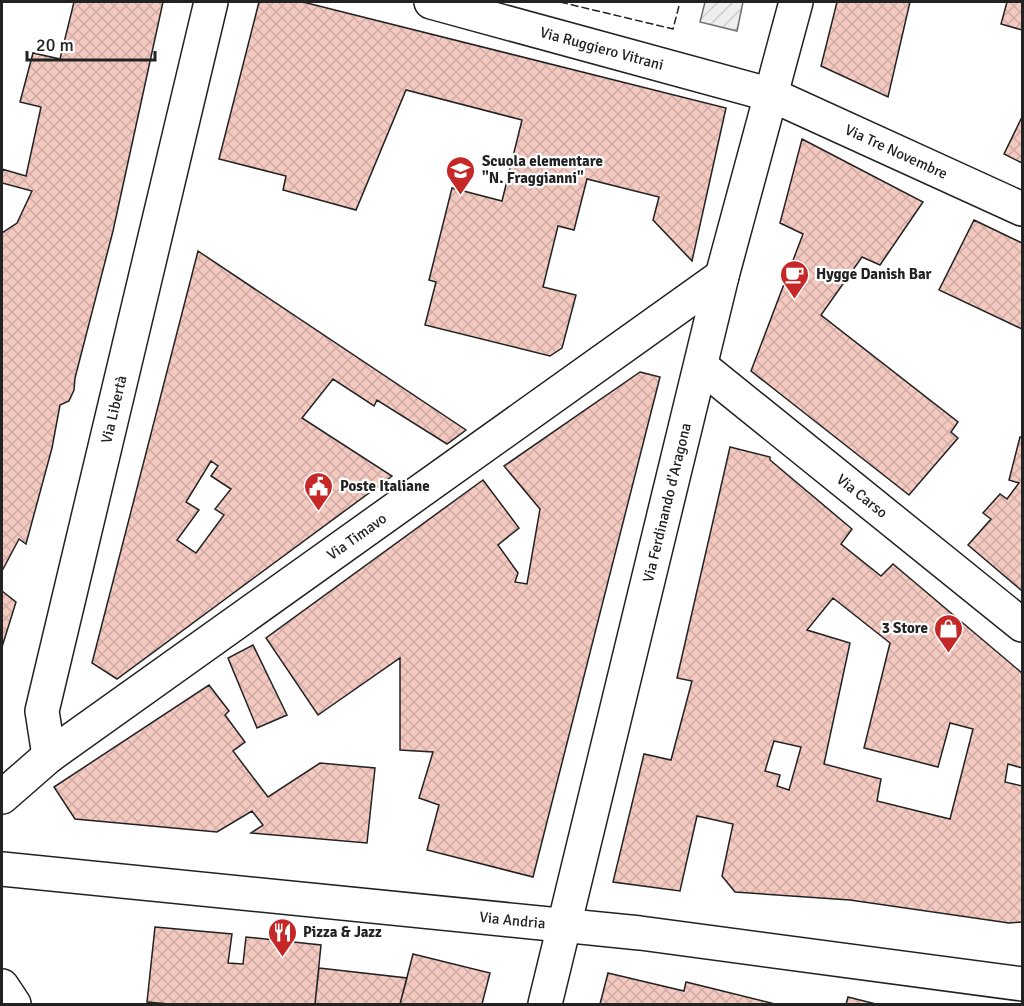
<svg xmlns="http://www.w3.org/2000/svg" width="1024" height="1006" viewBox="0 0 1024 1006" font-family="Signika,sans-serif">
<defs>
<pattern id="garden-furrows" width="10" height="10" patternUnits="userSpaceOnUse" patternTransform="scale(1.5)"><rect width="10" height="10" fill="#eee"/><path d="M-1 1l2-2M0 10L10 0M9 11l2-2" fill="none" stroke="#ccc"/></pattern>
<pattern id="building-cross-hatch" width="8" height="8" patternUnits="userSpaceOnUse" patternTransform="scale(1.5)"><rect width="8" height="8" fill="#f3c9c0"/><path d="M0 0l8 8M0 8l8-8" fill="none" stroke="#d0aca5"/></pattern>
</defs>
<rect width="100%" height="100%" fill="#fff"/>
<path fill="url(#garden-furrows)" stroke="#6f6f6f" stroke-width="1.5" d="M705 2H743L737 31 700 22Z"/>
<path fill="url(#building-cross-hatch)" stroke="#222" stroke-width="1.5" fill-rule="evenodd" d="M74 2H163L113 231 75 378 74 390 69 401 60 405 52 448 26 544 19 539 2 571V233L17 223 32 191 2 183V169L26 176 41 107 20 102 33 53 60 59Z
M259 2H303L726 108 692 261 653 220 659 197 587 179 574 230 558 226 543 287 576 295 562 348 550 356 425 325 436 282 429 280 452 188 502 201 522 120 406 90 356 210 283 190 286 176 219 159Z
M837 2H910L888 97 821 66Z
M1007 2H1022V30L1001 24Z
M1022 117V163L1004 154Z
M802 139 923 202 880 265 862 257 821 315 958 422 951 432 958 438 909 495 751 371 803 234 780 223Z
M974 220 1022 243V329L939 290Z
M198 251 466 430 447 444 377 400 374 406 333 379 302 418 392 476 117 679 92 663ZM211 461 218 466 211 476 231 489 215 509 224 515 196 553 177 540 199 510 186 502Z
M640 372 660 377 533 877 427 850 439 805 419 798 433 752 400 750V658L318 715 266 638 483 480 519 528 498 545 518 573 515 582 527 584 540 509 504 466Z
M1020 437H1022V591L968 545 991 519 983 513 1000 494 1007 499 1019 483 1009 480Z
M730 447 770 457V460L852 529 841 544 881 576 893 564 1022 673V768L1008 764 1005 782 1022 786V922L1009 923 850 900 735 892 722 876 733 824 697 816 680 891 613 882 644 754 671 760 692 681 677 678ZM833 598 890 643 864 748 938 767 950 723 973 729 950 819 877 801 881 779 824 764 850 643 807 630ZM774 741 801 747 789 790 777 786 780 775 765 771Z
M2 591 16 602 2 647Z
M253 645 287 715 257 728 228 658Z
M209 685 229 711 225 715 245 742 233 751 268 797 320 763 375 768 367 843 251 833 263 825 252 811 217 832 75 819 54 787Z
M155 927 232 934 228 963 243 964 246 937 321 945 315 1004H169L147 1002Z
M413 954 490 973 482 1004H400Z
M319 968 407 978 400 1004H315Z
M608 973 684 991 686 982 775 1004H600Z
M848 997 876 1004H846Z"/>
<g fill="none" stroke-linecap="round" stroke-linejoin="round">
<defs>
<g id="street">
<path id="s1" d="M431 2 772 95 1022 209"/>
<path id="s2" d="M701 366 1022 625"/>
<path id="s3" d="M49 756 722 276"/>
<path id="s4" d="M2 797 49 756 42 711 211 2"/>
<path d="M2 986 14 1004"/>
<path id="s5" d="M545 1004 722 276 796 2"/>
</g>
<g id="secondary">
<path id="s6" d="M2 869 640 933 1022 984"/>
</g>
</defs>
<use href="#street" stroke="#222" stroke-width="36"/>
<use href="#secondary" stroke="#222" stroke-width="36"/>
<use href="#street" stroke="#fff" stroke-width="33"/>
<use href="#secondary" stroke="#fff" stroke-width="33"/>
<path stroke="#222" stroke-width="1.5" stroke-dasharray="8 3" stroke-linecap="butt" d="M560 2 673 29 680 2"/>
</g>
<defs>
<symbol id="school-pin" viewBox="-11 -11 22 30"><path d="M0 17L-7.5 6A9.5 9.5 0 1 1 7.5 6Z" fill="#c62828" stroke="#fff"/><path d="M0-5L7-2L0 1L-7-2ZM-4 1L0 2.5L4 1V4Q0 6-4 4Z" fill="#fff"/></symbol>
<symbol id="cafe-pin" viewBox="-11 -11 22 30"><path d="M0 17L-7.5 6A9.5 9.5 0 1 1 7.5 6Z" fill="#c62828" stroke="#fff"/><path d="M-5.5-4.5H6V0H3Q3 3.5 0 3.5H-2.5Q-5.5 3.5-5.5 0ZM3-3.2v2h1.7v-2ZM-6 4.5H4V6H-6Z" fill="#fff"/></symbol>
<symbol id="civic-pin" viewBox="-11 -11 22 30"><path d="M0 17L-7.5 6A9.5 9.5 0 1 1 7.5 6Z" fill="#c62828" stroke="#fff"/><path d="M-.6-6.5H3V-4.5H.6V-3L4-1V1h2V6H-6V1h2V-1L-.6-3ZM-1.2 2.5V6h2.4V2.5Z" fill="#fff"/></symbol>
<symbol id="shop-pin" viewBox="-11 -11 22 30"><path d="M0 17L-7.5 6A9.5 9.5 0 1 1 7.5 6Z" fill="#c62828" stroke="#fff"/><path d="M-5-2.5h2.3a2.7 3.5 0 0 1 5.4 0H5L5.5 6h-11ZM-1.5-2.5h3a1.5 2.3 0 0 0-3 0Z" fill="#fff"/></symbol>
<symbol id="restaurant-pin" viewBox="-11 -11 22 30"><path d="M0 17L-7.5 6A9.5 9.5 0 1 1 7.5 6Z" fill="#c62828" stroke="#fff"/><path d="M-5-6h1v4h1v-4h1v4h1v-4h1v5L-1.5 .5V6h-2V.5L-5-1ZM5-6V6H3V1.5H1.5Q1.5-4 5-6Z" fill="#fff"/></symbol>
</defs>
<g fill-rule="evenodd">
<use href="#school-pin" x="444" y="154" width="33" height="45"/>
<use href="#cafe-pin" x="778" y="258" width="33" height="45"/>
<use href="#civic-pin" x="302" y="470" width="33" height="45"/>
<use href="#shop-pin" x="932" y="612" width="33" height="45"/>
<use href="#restaurant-pin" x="266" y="916" width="33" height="45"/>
</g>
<g text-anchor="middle" stroke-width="4.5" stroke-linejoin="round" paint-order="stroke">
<g font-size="15" fill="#222" stroke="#fff">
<text dy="5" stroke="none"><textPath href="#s1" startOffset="177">Via Ruggiero Vitrani</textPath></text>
<text dy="5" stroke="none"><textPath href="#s1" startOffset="490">Via Tre Novembre</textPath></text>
<text dy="5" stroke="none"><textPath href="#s4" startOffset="418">Via Libertà</textPath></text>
<text dy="5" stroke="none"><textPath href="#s2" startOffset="207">Via Carso</textPath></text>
<text dy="5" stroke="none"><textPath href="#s5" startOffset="516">Via Ferdinando d'Aragona</textPath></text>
<text dy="5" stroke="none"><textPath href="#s3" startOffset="378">Via Timavo</textPath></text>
<text dy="5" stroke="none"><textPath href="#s6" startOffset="513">Via Andria</textPath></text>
</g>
<g font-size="15" font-weight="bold" fill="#222" stroke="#fff" text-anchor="start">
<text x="482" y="166">Scuola elementare<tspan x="482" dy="17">"N. Fraggianni"</tspan></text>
<text x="816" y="279">Hygge Danish Bar</text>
<text x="340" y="491">Poste Italiane</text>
<text x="928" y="633" text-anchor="end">3 Store</text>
<text x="303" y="937">Pizza &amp; Jazz</text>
</g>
</g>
<rect width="1024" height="1006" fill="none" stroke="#222222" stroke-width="6"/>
<path d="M27 51v9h128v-9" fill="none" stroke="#222222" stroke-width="3"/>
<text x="36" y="51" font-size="18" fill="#222222" stroke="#ffffff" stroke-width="4.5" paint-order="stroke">20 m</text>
</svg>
